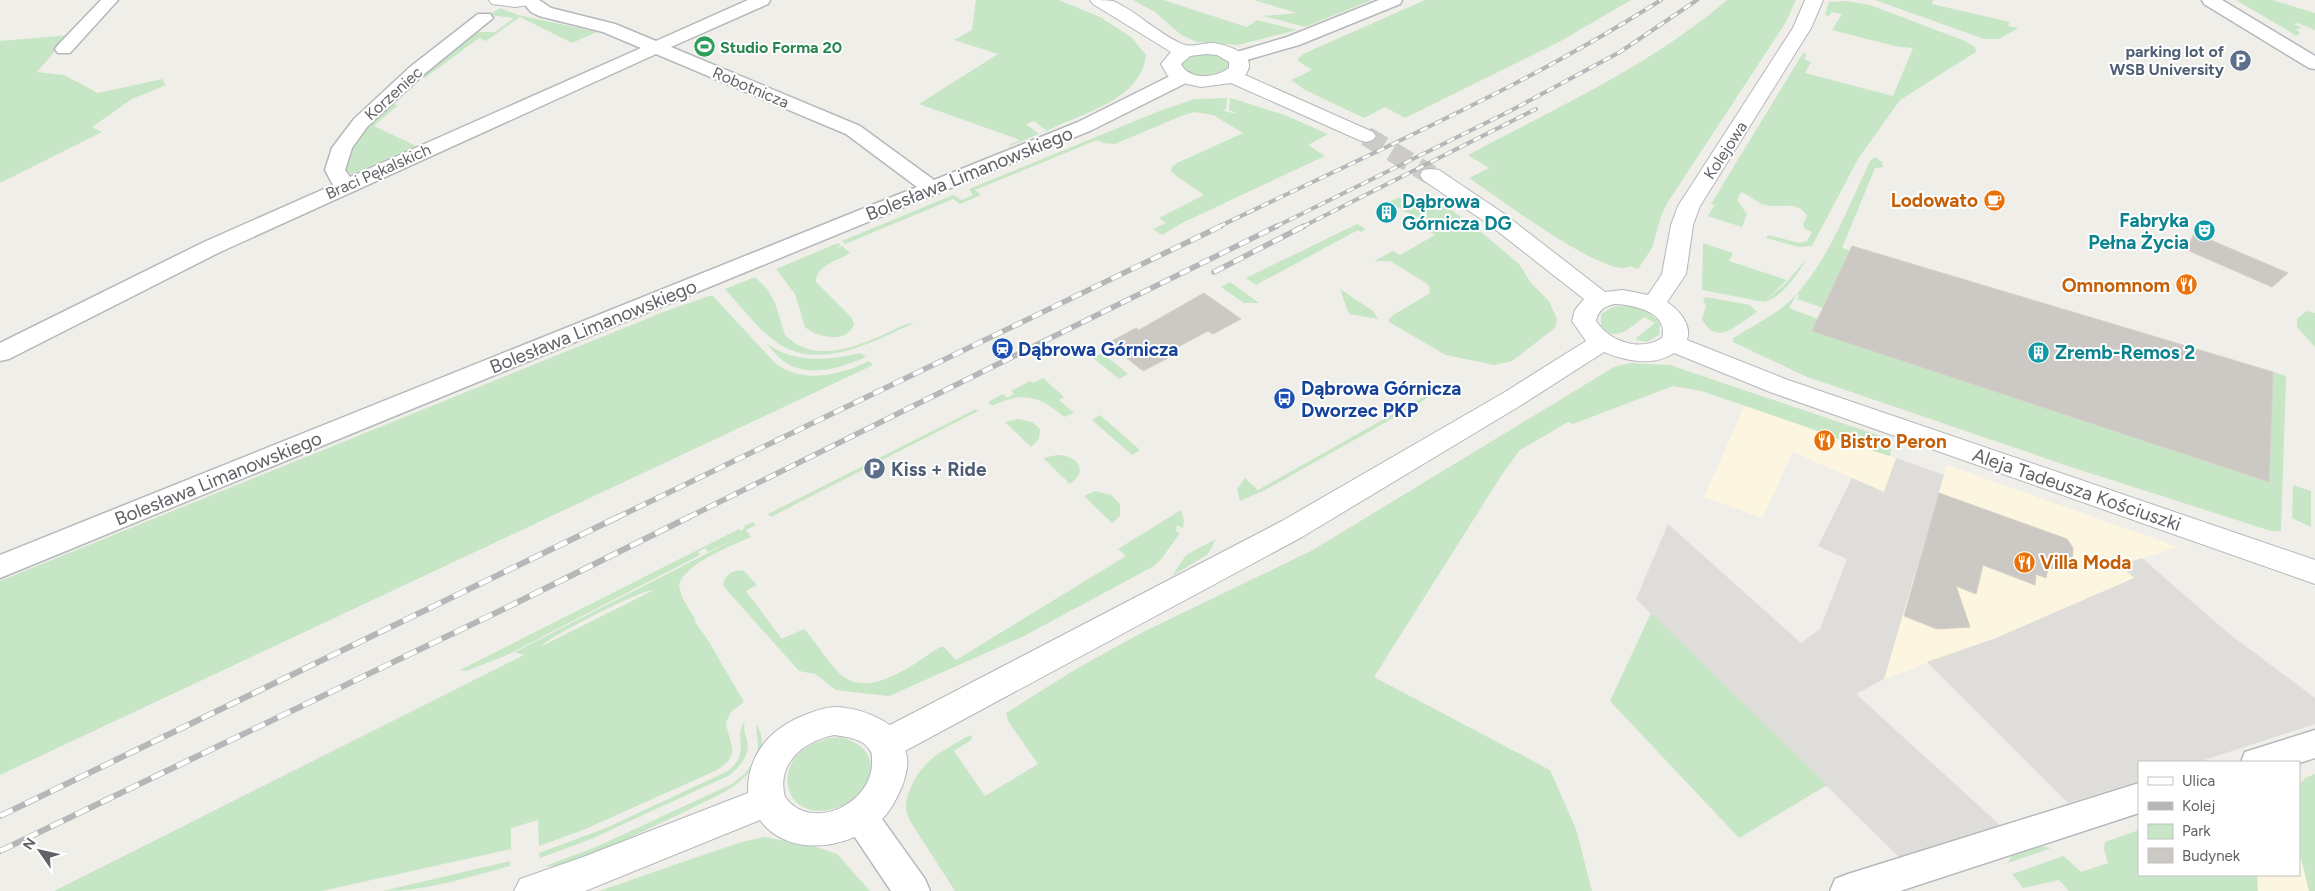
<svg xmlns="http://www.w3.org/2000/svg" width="2315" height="891" viewBox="0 0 2315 891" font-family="Figtree,sans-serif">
<rect width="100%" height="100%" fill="#f0eee8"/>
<path fill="#fcf5e0" d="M1745 405 1848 443 1896 458 1884 492 1793 452 1762 518 1704 497Z
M1947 465 2178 547 2121 565 2135 578 1996 638 1884 679Z
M2299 850 2309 891H2244L2245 875H2299Z"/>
<path fill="#dfddda" d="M1896 458 1944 475 1884 679 1856 694 2000 825 1899 857 1636 599 1668 524 1801 643 1820 629 1847 559 1818 546 1852 478 1884 492Z
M2142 558 2228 633 2315 698V724L2198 762H2139V781L2068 803 1927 662 1996 638 2134 578 2120 565Z"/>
<path fill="#c7e6c6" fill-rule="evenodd" d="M976 0H1059L1100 17 1131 37 1146 55C1141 101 1081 113 1047 131L1034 121 1026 124 1039 134 1010 146 1009 145 1020 140 919 104 998 54 954 40 972 30Z
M1133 0H1163L1247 27 1257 20 1297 30 1238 45 1196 42 1180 34 1155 12Z
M1254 0H1372L1305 27 1263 16 1297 13Z
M1425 0H1631L1559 42 1405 118 1385 107 1364 118 1305 90 1291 80 1312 70 1297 60 1303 54Z
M1727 0H1796L1786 22 1668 202 1661 216 1652 248 1638 269 1630 266C1609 282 1492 193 1469 178L1489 168 1468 155C1556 108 1650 66 1727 0Z
M1875 0H1933L1932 4 2010 22 2008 26 2018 28 1999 39H1984Z
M2236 0H2272L2315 13V30L2298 23 2294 24 2302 28 2296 29 2300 33 2297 36Z
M1847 1 1870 5 1965 41 1975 47 1976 52 1900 100 1858 159 1812 246 1799 247 1766 238 1768 235 1799 243 1807 241 1812 232 1805 229 1803 224 1807 216C1797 199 1778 210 1762 204 1755 201 1749 195 1741 192L1737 200 1747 214 1742 227 1708 216 1714 206H1717L1711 204 1803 53 1807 54 1804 59 1811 62 1805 73 1893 96 1913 48 1894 46 1832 30 1842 14 1832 12 1829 16 1825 15 1829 2Z
M500 8 518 15 597 32 572 43 520 17 486 41 479 38 425 78 417 77 470 34 481 32H495L514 18 489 15Z
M69 35 37 72 64 75 98 93 162 79 166 85 132 99 92 127 102 132 0 183V41Z
M1204 54C1213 54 1223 55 1229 63L1228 69C1216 76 1188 83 1182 64L1192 56Z
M1227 98 1226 109 1223 111 1238 114 1229 110 1230 98 1234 99 1287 116 1328 134 1308 145 1325 156 1182 223 1162 235 1153 229 1166 223 1159 218 1204 195 1175 175 1171 171 1172 167 1177 163 1243 133 1213 115 1194 112 1181 116 1115 144 1104 143 1097 140 975 190 981 195 960 204 953 199 845 244 842 241 953 195 962 200 973 195 969 189 1157 112 1194 99Z
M389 104 398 105 374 126 416 146 353 174 345 173 349 144Z
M1875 157 1882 162 1883 167 1875 168 1842 248 1850 251 1823 308 1797 299 1799 295 1797 294 1789 308 1818 319 1812 331 2269 482 2273 372 2286 376 2281 531H2271L2074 468 1807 377 1733 342V338C1748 329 1764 320 1779 310 1822 278 1847 209 1870 161Z
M1431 195 1480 231 1519 264 1531 283 1549 301 1557 319 1555 328 1512 361 1494 365 1446 355 1389 322V319L1393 315 1429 294 1430 288 1426 283 1390 261H1374L1393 251 1400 255 1435 235 1426 229 1433 224 1426 219 1422 221 1389 202 1399 197 1412 205Z
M1357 224 1366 229 1361 232 1358 230 1256 285 1246 278Z
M838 243 841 245 833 250 842 246 850 253C838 261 816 265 816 282L852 318 854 324C848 344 817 338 805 327L795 294 776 269Z
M1703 243 1733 253 1729 261 1787 280 1764 302 1786 283 1806 259C1798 275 1781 298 1764 302L1702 290Z
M755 277 767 289 775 303 785 335C814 365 857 347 889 332 896 329 907 322 914 323 874 341 822 371 779 344 760 332 741 306 725 289Z
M1230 282 1233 284 1259 303H1244L1221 287Z
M1340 289 1373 311 1378 319 1349 314Z
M709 296H713L774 362C801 385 841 375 869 361L873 365 0 775V581L666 311Z
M1706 297 1750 305 1757 312C1737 324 1717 348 1702 319L1706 306 1703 300Z
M1625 306C1639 307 1652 312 1660 324L1659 335 1647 342 1636 340V338L1655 323 1644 317C1631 327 1614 345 1601 325V314L1613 307Z
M2306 311 2315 313V347L2297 327V319Z
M767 344C795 364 830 360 861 353L866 357C841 368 808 379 783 361 777 356 772 350 767 344Z
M1102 353 1128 374 1119 379 1093 358Z
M1630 363 1670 365 1892 440 1890 456 1848 443 1807 427 1701 391 1673 386 1573 424 1568 422 1520 450 1501 476 1374 677 1550 770 1576 829 1592 891H955L910 821C904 809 905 799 911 787 923 759 944 750 970 735L972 737 971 740 954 751 985 796 1038 764 1008 721 1006 713 1076 669 1143 632 1311 551 1614 367Z
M1043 378 1064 397 1059 400 1074 413 1064 417C1040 396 1022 391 992 406L988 402 1003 394 1007 398 1014 394 1011 391 1030 381 1033 383Z
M1428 385 1438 389 1420 403 1265 490 1240 501 1237 489 1245 478 1258 490 1425 396 1415 387Z
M976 409 978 411 796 504 771 517 768 514Z
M1100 415 1140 450 1132 455 1092 420Z
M1018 419 1032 422 1040 429 1039 439 1031 447 1005 422Z
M1057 455C1076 455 1090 470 1070 484L1043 458Z
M2293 485 2311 491V527L2292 518Z
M1095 491 1111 495 1120 504V516L1112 523 1084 496Z
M1181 510 1184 521 1183 528 1177 525 1176 531 1180 533 1162 558 1154 566 1022 637 889 696 836 690 815 674 799 671 723 586C724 575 734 568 744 571L757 585 746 591 782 639 804 629C816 642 825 658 837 671 867 703 913 664 940 647H944L956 660 1126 556 1118 549Z
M753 522 756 525 746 530 751 537C731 546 685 563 679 585L682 597 696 621H694L708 640 744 702 731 712 726 722C729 745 743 755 715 771L583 830 539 846 538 820 511 828V849L322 891H54L524 655 515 652 743 535 708 552 705 548 698 552 700 555 507 655 466 671 460 670 739 529 740 531 745 528 744 526ZM652 590V591L540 647C552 635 635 593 652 590Z
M1216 539 1208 554 1172 576 1186 555Z
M1651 613 1827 785 1739 838 1610 701Z
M745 721C743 729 745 733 747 740 751 755 740 766 730 775L591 839 540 858 539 853 606 828 728 771C752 751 732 738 745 721Z
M757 725C774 756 744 782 719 795 691 808 567 872 545 866L596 847 732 784C745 774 758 763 758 745 758 738 755 732 757 725Z
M837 737C857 740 875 752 870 775 867 789 856 799 843 805 780 834 761 746 837 737Z
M2315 774V891H2309L2299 850V785L2305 778Z
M2139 830V875H2257L2258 891H2069L2059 880 2023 888 2012 874 2064 856 2081 872 2108 863 2104 849 2105 842Z
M764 837 813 846 837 854 870 891H599L738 843Z
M2040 846 2051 848 2008 863 2012 854Z
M510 861V866C469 877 426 891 383 891Z"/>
<path fill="#ccc9c4" stroke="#d4cfc6" d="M2194 233 2288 273 2272 287 2187 250Z
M1852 246 2273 372 2269 482 1812 331Z
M1204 293 1241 319 1213 334 1208 331 1168 352 1172 356 1143 371 1108 343 1136 328 1139 330Z
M1939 493 2067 539 2073 548 2072 564 2061 560 2059 571 2048 567 2046 578 2036 574 2035 585 1983 565 1976 594 1956 586 1970 627 1937 629 1904 616Z"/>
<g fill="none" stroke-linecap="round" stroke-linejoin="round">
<path stroke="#cccbc8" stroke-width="20" stroke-dasharray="20 10" stroke-linecap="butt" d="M1366 136 1431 175"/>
<defs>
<path id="street" d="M101 0H118L70 53H58L55 49 58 45Z
M521 0H539L551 8 615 24 656 41 748 0H770L768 4 671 47 860 126 934 180 1078 122 1176 73 1183 71 1190 73 1192 77 1190 81 1092 130 0 578V555L917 187 846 134 656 54 220 252 9 359 0 361V343L204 242 333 185 325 170 332 148 354 119 410 67 478 14H490L493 18 423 75 367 127 352 148 345 170 350 177 641 48 603 32 539 16 531 12Z
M1379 0H1402L1400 4 1299 45 1236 63 1230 62 1227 58 1230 54 1287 37Z
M2202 0H2222L2315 56V69L2309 68 2204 4Z
M2315 730V758L2299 763 2241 762 2245 752Z
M2139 783V813L1900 891H1830L1835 879 1848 874Z
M860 801 872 805 925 879 930 891H891L848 827 843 816 848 805Z"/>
<path id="secondary" d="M489 0H540L537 4 515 7 492 4Z
M1090 0C1097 0 1107 0 1113 1 1138 12 1159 35 1185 45 1192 47 1204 43 1212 43 1226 44 1261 55 1245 75L1373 132 1376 136 1373 140 1366 142 1359 140 1231 83 1201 87 1174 81 1168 76 1161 64 1171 52 1093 4ZM1206 54 1217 55 1229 62V68C1216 78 1189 81 1181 64L1190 56Z
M1805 0H1823L1811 28 1700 206 1693 225 1686 274 1667 302C1679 310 1692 324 1687 340L1788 380 2315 560V584L1770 392 1674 353C1653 367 1626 361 1604 352L1523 404 1302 537 905 751C910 761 906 774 903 784 897 798 890 813 878 823 846 849 788 858 760 820L585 891H514L520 879 583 857 748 793C747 752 773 726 810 713 818 710 827 707 836 707 857 708 873 714 890 725L1282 521 1505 392 1586 341 1572 321 1575 310 1584 299 1487 223 1423 180 1420 175 1423 170 1431 169 1439 170 1503 213 1605 292 1623 290 1648 295 1662 274 1671 225 1678 206 1793 28ZM1615 304C1634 305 1669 312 1662 338 1640 352 1610 342 1596 321 1598 310 1605 306 1615 304ZM834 735C846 737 862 738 869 749 873 753 872 758 872 763 872 804 811 833 785 797 776 763 804 741 834 735Z"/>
</defs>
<use href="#street" stroke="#b5b8bb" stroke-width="3"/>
<use href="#secondary" stroke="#b4b7bb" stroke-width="2"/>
<use href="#street" fill="#fff" fill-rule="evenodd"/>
<use href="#secondary" fill="#fff" fill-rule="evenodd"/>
<defs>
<path id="rail-far2" d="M1218 227C1367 155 1521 89 1661 0
M1275 227 1510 111 1620 52 1697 0
M1302 227 1536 109"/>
<path id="rail-far1" d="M1214 272 1304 226
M616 518 1221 226
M687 518 1277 226"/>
<path id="rail" d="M0 816 618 517
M0 851 512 605 689 517"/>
</defs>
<use href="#rail-far2" stroke="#b5b6b7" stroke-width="4"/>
<use href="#rail-far1" stroke="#b5b6b7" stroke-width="5.5"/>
<use href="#rail" stroke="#b5b6b7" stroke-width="6"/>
<use href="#rail-far2" stroke="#fff" stroke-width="2.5" stroke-dasharray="8" stroke-linecap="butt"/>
<use href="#rail-far1" stroke="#fff" stroke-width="4" stroke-dasharray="11" stroke-linecap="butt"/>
<use href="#rail" stroke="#fff" stroke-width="4.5" stroke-dasharray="14" stroke-linecap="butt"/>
</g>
<defs>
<symbol id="stadium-disc" viewBox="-11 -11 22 22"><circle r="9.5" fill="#2e9e5b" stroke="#fff"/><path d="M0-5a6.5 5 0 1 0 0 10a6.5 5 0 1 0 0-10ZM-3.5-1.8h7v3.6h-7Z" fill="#fff"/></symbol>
<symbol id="parking-disc" viewBox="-11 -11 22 22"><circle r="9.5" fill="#5c6f8a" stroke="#fff"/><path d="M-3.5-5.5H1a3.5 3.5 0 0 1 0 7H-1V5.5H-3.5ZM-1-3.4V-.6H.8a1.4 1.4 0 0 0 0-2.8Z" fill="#fff"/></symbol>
<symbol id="cafe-disc" viewBox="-11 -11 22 22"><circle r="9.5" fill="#e8710a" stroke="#fff"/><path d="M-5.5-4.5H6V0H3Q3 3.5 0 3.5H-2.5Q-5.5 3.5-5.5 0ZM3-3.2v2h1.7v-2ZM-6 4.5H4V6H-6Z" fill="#fff"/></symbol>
<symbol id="building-disc" viewBox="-11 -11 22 22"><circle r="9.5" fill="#0f9aa8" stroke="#fff"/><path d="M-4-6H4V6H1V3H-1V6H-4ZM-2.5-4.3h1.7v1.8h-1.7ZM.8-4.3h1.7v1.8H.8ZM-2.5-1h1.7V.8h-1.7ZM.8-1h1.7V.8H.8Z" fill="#fff"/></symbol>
<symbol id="theatre-disc" viewBox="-11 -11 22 22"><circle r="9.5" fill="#0f9aa8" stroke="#fff"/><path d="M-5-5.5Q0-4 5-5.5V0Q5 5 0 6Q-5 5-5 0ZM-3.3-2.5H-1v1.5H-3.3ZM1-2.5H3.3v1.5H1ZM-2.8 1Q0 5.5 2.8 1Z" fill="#fff"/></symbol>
<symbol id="restaurant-disc" viewBox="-11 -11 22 22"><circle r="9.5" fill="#e8710a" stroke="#fff"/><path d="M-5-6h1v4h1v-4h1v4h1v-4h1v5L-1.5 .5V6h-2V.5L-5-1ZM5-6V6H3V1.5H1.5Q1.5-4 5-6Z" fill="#fff"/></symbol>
<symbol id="station-disc" viewBox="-11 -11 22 22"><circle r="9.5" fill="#1a4fb4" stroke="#fff"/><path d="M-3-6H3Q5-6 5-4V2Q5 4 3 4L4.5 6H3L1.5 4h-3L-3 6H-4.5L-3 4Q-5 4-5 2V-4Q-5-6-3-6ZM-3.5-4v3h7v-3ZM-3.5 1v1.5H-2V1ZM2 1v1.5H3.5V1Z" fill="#fff"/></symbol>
<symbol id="bus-disc" viewBox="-11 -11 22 22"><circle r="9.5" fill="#1a4fb4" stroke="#fff"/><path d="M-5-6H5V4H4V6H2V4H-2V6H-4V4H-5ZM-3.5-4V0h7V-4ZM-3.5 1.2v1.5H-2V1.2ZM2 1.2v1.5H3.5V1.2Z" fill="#fff"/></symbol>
</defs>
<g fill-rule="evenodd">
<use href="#stadium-disc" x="692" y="34" width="25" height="25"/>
<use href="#parking-disc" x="2228" y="48" width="25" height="25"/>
<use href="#cafe-disc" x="1982" y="188" width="25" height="25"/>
<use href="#building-disc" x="1374" y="200" width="25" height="25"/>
<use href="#theatre-disc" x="2192" y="218" width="25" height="25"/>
<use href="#restaurant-disc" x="2174" y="272" width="25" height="25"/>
<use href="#station-disc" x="990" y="336" width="25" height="25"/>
<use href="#building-disc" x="2026" y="340" width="25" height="25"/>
<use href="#bus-disc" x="1272" y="386" width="25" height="25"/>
<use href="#restaurant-disc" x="1812" y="428" width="25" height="25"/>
<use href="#parking-disc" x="862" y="456" width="25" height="25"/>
<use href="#restaurant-disc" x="2012" y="550" width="25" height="25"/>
</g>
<g text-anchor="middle" stroke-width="4" stroke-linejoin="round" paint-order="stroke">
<g font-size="16" font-weight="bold" fill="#27864d" stroke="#fff" text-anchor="start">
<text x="720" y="53">Studio Forma 20</text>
</g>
<g font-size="16" font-weight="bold" fill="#4e5e75" stroke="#fff" text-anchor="end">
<text x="2224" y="57">parking lot of<tspan x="2224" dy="18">WSB University</tspan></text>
</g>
<g font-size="16" fill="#5f6367" stroke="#fff">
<text transform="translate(751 87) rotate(23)" y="6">Robotnicza</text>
<text transform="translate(393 93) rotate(-42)" y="6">Korzeniec</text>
<text transform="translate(1725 150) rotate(-57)" y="6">Kolejowa</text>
<text transform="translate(378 171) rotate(-24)" y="6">Braci Pękalskich</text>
</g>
<g font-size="19" fill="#5f6367" stroke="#fff">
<text transform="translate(969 173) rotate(-22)" y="7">Bolesława Limanowskiego</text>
<text transform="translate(593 326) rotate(-22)" y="7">Bolesława Limanowskiego</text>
<text transform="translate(218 478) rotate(-22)" y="7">Bolesława Limanowskiego</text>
<text transform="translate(2077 489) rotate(19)" y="7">Aleja Tadeusza Kościuszki</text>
</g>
<g font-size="19" font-weight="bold" fill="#c56008" stroke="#fff" text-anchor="end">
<text x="1978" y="207">Lodowato</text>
<text x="2170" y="292">Omnomnom</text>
<text x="1840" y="448" text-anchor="start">Bistro Peron</text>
<text x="2040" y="569" text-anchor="start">Villa Moda</text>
</g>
<g font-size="19" font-weight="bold" fill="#0d838f" stroke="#fff" text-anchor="start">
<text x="1402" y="208">Dąbrowa<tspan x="1402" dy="22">Górnicza DG</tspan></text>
<text x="2189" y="227" text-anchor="end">Fabryka<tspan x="2189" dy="22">Pełna Życia</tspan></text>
<text x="2055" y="359">Zremb-Remos 2</text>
</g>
<g font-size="19" font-weight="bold" fill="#164399" stroke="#fff" text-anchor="start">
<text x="1018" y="356">Dąbrowa Górnicza</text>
<text x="1301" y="395">Dąbrowa Górnicza<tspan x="1301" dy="22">Dworzec PKP</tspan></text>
</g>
<g font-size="19" font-weight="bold" fill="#4e5e75" stroke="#fff" text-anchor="start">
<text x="891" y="476">Kiss + Ride</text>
</g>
</g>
<rect x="2138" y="761" width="162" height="115" fill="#ffffff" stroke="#bfc1c2"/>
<rect x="2148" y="777" width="25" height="8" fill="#ffffff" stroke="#bfc1c2"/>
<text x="2182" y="786" font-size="15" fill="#5f6367">Ulica</text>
<rect x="2148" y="802" width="25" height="8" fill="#b5b6b7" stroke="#bfc1c2"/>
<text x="2182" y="811" font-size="15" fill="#5f6367">Kolej</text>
<rect x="2148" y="824" width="25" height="15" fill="#c7e6c6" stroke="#bfc1c2"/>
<text x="2182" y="836" font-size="15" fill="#5f6367">Park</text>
<rect x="2148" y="848" width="25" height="15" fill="#ccc9c4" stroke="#bfc1c2"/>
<text x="2182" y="861" font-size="15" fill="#5f6367">Budynek</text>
<g transform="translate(40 851) rotate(304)" stroke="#ffffff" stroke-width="4" paint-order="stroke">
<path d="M0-4L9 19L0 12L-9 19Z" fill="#5f6367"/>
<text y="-8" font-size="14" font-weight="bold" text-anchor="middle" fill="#5f6367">N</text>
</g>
</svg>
